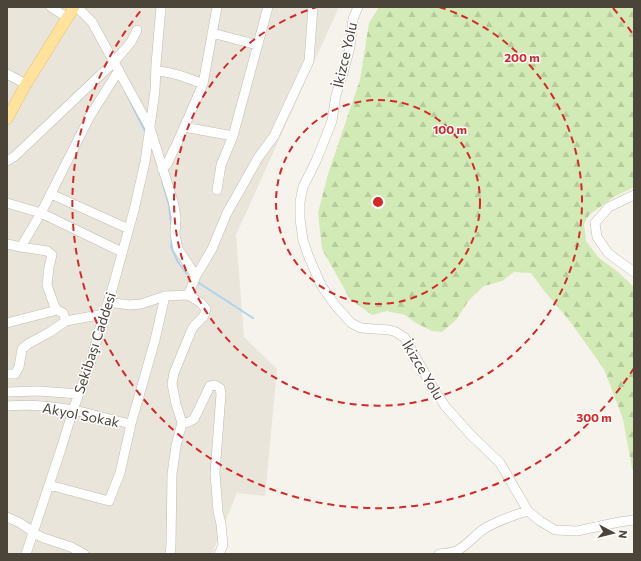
<svg xmlns="http://www.w3.org/2000/svg" width="641" height="561" viewBox="0 0 641 561" font-family="Commissioner,sans-serif">
<defs>
<pattern id="forest-firs" width="22" height="20" patternUnits="userSpaceOnUse"><rect width="22" height="20" fill="#d2eab5"/><path d="M5 1l3.5 6h-7zM16 11l3.5 6h-7z" fill="#b6ca9c"/></pattern>
</defs>
<rect width="100%" height="100%" fill="#f6f3ec"/>
<path fill="#eae5da" d="M7 7H339L236 235 244 337 277 369 265 496 237 493 212 554H7Z"/>
<path fill="url(#forest-firs)" d="M379 7H634V187L614 197 589 215 584 224 586 241 599 258 617 271 633 286 634 289V472L632 468 623 419 604 369 569 320 545 292 531 273 514 272 502 281 484 286 469 300 456 320 442 332 432 331 416 323 405 315 387 311 372 315 350 299 322 249 318 213 328 174 360 80 369 23Z"/>
<g fill="none" stroke-linecap="round" stroke-linejoin="round">
<path stroke="#a9d4f2" stroke-width="2" d="M125 91 145 131
M162 181 169 205 171 224
M172 238 171 247 178 262 187 274
M199 283 253 318"/>
<defs>
<path id="minor" d="M51 7 68 18
M77 7 92 22 150 128 173 201 176 217 175 234 178 249 196 276 188 295
M358 7 353 19 350 47 343 73 336 95 332 121 316 161 303 187 300 202V219L303 240 308 255 321 285 335 305 351 323 361 328 389 330 396 332 405 338 430 383 445 406 469 433 500 463 528 511 540 521 555 530 577 531 619 522 634 520
M212 33 258 45
M156 71C173 72 188 78 203 84
M7 74 26 84
M184 127 233 136
M7 161 15 156 114 62 131 42 137 30
M162 169 167 164 178 141 203 84 217 7
M217 190 221 165 233 136 268 7
M51 194 129 229
M634 195 609 207 595 223 597 237 608 253 634 272
M7 203 41 213 122 252
M7 244 21 247 47 251 52 255 49 267 47 285 54 305 57 310 63 313 66 321
M21 247 41 213 90 116 119 70
M196 276 212 249 227 213 258 158 274 136 309 61 313 7
M108 302 129 305 141 304 165 296 188 295 201 303 206 309 204 316 195 325 192 329 174 373 172 384 176 404 182 423 189 422 194 419 210 386 215 385 220 388 221 394 215 473 218 511 221 524 223 545 219 554
M7 323 57 310
M7 374H15L19 367 22 349 28 344 50 332 66 321 104 314
M7 392 39 391 79 394
M7 406C29 404 51 406 73 410 92 414 112 420 131 424
M49 485 109 501 120 473 131 424 155 340 165 296
M7 517 20 523 41 537 71 547 84 554
M26 554 61 449 73 410 91 361 103 317 112 290 134 210 145 162 155 91 156 64 161 7
M170 554 171 545 172 474 176 446 182 423
M439 554C445 553 453 553 458 550 469 544 476 533 487 527 500 520 514 515 528 511"/>
<path id="major" d="M7 119 26 84 74 7"/>
</defs>
<use href="#minor" stroke="#c2bbae" stroke-width="10"/>
<use href="#major" stroke="#e6c16a" stroke-width="12"/>
<use href="#minor" stroke="#fff" stroke-width="9"/>
<use href="#major" stroke="#ffe39c" stroke-width="11"/>
</g>
<g fill="none" stroke="#d62828" stroke-width="2" stroke-dasharray="7 5">
<circle cx="378" cy="202" r="102"/>
<path d="M439 7A204 204 0 1 1 317 7"/>
<path d="M634 368A305 305 0 1 1 143 8M613 8A305 305 0 0 1 634 36"/>
</g>
<g text-anchor="middle" stroke-width="3" stroke-linejoin="round" paint-order="stroke">
<g font-size="14" fill="#4b4439" stroke="#fff">
<text transform="translate(345 55) rotate(-77)" y="5">İkizce Yolu</text>
<text transform="translate(95 343) rotate(-72)" y="5">Sekibaşı Caddesi</text>
<text transform="translate(423 370) rotate(59)" y="5">İkizce Yolu</text>
<text transform="translate(81 415) rotate(11)" y="5">Akyol Sokak</text>
</g>
</g>
<circle cx="378" cy="202" r="6" fill="#d62828" stroke="#fff" stroke-width="2"/>
<g font-size="12" text-anchor="middle" font-weight="bold" fill="#d62828" stroke="#fff" stroke-width="3" stroke-linejoin="round" paint-order="stroke">
<text x="522" y="62">200 m</text>
<text x="450" y="134">100 m</text>
<text x="594" y="422">300 m</text>
</g>
<rect width="641" height="561" fill="none" stroke="#4b4439" stroke-width="16"/>
<g transform="translate(613 533) rotate(97)" stroke="#ffffff" stroke-width="3" paint-order="stroke">
<path d="M0-3L7 15L0 10L-7 15Z" fill="#4b4439"/>
<text y="-6" font-size="11" font-weight="bold" text-anchor="middle" fill="#4b4439">N</text>
</g>
</svg>
